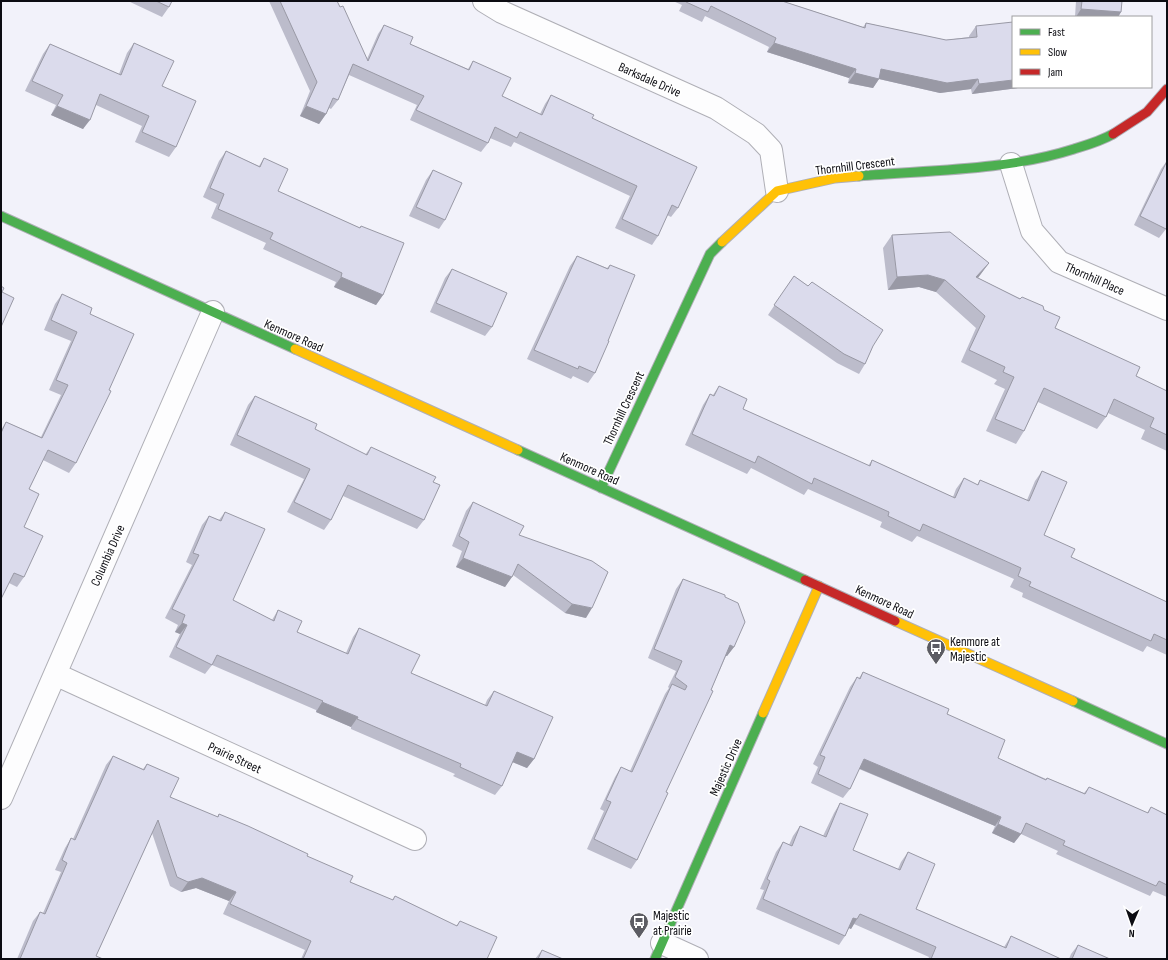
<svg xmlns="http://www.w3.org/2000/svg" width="1168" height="960" viewBox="0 0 1168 960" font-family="'Sofia Sans Condensed',sans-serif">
<rect width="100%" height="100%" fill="#f2f2fa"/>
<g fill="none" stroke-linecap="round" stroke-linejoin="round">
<defs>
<path id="street" d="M484 1 502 12 716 108 756 134 771 150 777 191
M1011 164 1032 231 1059 262 1167 309
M55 674 415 839
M1 798 213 312
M662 943 697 959"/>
<path id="fast" d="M859 176C930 170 1005 171 1074 149 1087 145 1101 141 1113 134
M1 216 295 349
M518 450 805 580
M601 488 710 254 722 242
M1073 701 1167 744
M655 959 763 713"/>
<path id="slow" d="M722 242 777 191 835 178 859 176
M295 349 518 450
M895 621 1073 701
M763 713 819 586"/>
<path id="jam" d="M1113 134 1147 112 1167 89
M805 580 895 621"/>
</defs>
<use href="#street" stroke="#afafb6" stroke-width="24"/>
<use href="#fast" stroke="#afafb6" stroke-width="11"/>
<use href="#slow" stroke="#afafb6" stroke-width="11"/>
<use href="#jam" stroke="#afafb6" stroke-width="11"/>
<use href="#street" stroke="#fdfdfe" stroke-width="22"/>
<use href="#fast" stroke="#4caf50" stroke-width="9"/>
<use href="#slow" stroke="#ffc107" stroke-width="9"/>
<use href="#jam" stroke="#c62828" stroke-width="9"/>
</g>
<path fill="#bcbccb" d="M128 1H172L169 7 162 17Z
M269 1H337L367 59 378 34 384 25 410 44 468 69 473 61 502 96 540 114 545 104 551 95 592 118 678 208 671 217 667 215 658 236 652 245 615 228 630 196 514 142 511 147 490 138 488 143 481 152 410 120 417 105 349 75 338 100 331 109 329 108 326 114 319 124 300 116 310 91Z
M673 1H782L863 27 866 23 946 40 969 37V36L976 26 1013 87H1025L972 94 971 89 940 93 879 79 873 88 848 83 849 78 767 52 769 47 705 16 702 22 679 11 682 5Z
M1076 1H1122L1121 12 1118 17H1075Z
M134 43 162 86 176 147 169 157 135 142 142 126 96 105 83 129 51 115 56 105 25 91 43 54 50 44 119 74 127 53Z
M226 151 259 166 264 158 278 191 360 228 361 226 383 295 376 305 334 287 336 282 263 249 266 243 211 218 217 204 203 197 219 161Z
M1167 161 1166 229 1159 238 1134 225 1161 169Z
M433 170 445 220 439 229 409 216 426 180Z
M892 235 989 263 978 278 1044 310 1055 328 1136 376 1167 391V451L1141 439 1145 430 1108 413 1106 417 1097 429 1038 402 1024 431 1016 444 986 431 1005 389 994 384 997 380 961 362 976 328 936 292 919 287 888 290 883 248Z
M577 256 607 268 610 265 608 341 595 373 588 383 573 376 571 379 527 359 570 266Z
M452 269 492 327 485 336 430 312 445 278Z
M794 276 808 286 873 346 865 364 859 374 837 363 768 315Z
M62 294 90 314 76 463 69 473 43 460 29 489 24 527V577L17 587 9 583 1 599V430L6 422 41 437 61 395 49 390 71 341 44 330 55 304Z
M719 386 743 409 868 466 872 460 953 497 956 489 964 478 977 485 980 480 1027 500 1035 481 1042 471 1044 535 1071 557 1167 602V655L1147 646 1143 652 1022 597 1023 593 1010 587 1014 579 917 536 912 542 880 527 882 522 808 489 804 495 751 468 747 474 685 445 703 405 710 394 713 395Z
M255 396 315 429 365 455 371 447 433 482 424 520 417 529 343 496 331 520 324 530 287 512 304 479 230 445 248 405Z
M473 502 519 535 586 618 565 613 513 575 505 587 456 567 462 551 452 546 466 511Z
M225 512 233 600 272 620 278 610 297 632 346 653 353 637 359 628 411 673 485 705 487 700 494 691 534 759 527 768 512 762 502 786 495 795 453 776 455 774 351 729V727L316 712V710L212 665 205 674 169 657 180 634 175 632 178 625 165 618 192 565 186 562 202 525 209 516 219 520Z
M683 579 725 597 734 647 727 656H726L666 792 637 860 631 869 587 849 604 811 600 809 615 777 621 767 630 771 665 694 669 688 668 687 676 671 648 658 676 589Z
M863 672 947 714 998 758 1046 779 1047 778 1084 793 1089 787 1147 813 1151 807 1167 815V897L1153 891 1150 896 1056 854 1058 851 1021 834 1014 843 992 833 995 826 859 769 850 789 843 798 811 783 818 767 813 764 850 687 857 677 859 678Z
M113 756 143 769 147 764 170 797 217 817 219 814 307 856 350 882 392 900 395 896 456 926 460 921 487 959H301L305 950 223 914 229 901 196 888 181 892 170 886 152 833 96 956 103 959H17L33 921 40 912 43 913 61 872 55 870 65 848 71 838 73 839 106 765Z
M840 803 853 850 898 869 901 862 908 852 916 909 1004 947 1011 936 1061 959H928L929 957 854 924 851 929 849 928 845 936 839 945 756 909 764 890 760 889 776 852 783 842 789 845 793 836 800 826 823 836 834 813Z
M1078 945 1110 959H1069L1071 954Z
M542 950 563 959H535Z"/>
<path fill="#9999a5" d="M1081 9 1121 12 1118 17H1076Z
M774 43 856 69 849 78 767 52Z
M881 69 978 79 971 89 940 93 879 79 873 88 848 83 855 73Z
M1013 80V87H1025L972 94 979 84Z
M57 106 90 120 83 129 51 115Z
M306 106 326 114 319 124 300 116Z
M989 263 980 275 968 290 976 277Z
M928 275 945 280 936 292 919 287 888 290 897 277Z
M341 277 383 295 376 305 334 287Z
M463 558 512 577 505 587 456 567Z
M572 604 592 608 586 618 565 613Z
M182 623 187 625 180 634 175 632Z
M730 645 734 647 727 656 723 655Z
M322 702 358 717 351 727 316 712Z
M517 752 534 759 527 768 510 761Z
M864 759 1001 817 995 826 858 768Z
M998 824 1021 834 1014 843 992 833Z
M202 878 236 892 229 901 196 888 181 892 188 882Z
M853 918 857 919 851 929 847 927Z"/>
<path fill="#dbdbec" stroke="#9999a5" d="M156 1H172L169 7Z
M280 1H337L340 7 343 6 368 61 384 25 413 37 410 44 469 70 473 61 511 78 502 96 542 115 551 95 594 115 592 118 697 167 678 208 672 205 658 236 622 219 637 186 520 132 517 138 495 127 488 143 416 110 424 96 353 64 338 100 333 98 326 114 306 106 317 82Z
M686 1H782L865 28 866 23 946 40 977 37 976 26 1013 22V80L979 84 978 79 947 83 881 69 879 79 855 73 856 69 774 43 776 38 711 6 708 12 686 2Z
M1082 1H1122L1121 12 1081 9Z
M134 43 174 61 162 86 196 101 176 147 142 132 149 116 100 94 90 120 57 106 63 95 32 81 50 44 121 75Z
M226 151 260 167 264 158 288 169 278 191 360 228 361 226 404 243 383 295 341 277 342 273 270 239 273 233 218 209 224 194 210 188Z
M1167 161V226L1166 229 1140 216Z
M433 170 462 183 445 220 416 207Z
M950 232 989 263 976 277 1020 299 1022 297 1043 306 1044 310 1060 317 1055 328 1140 367 1136 376 1167 391V435L1150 427 1154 418 1114 399 1106 417 1044 388 1024 431 995 419 1014 377 1003 372 1005 367 969 350 985 316 945 280 928 275 897 277 892 235Z
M577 256 608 269 610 265 635 275 608 341H609L595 373 579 366 578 369 534 350Z
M452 269 507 293 492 327 436 303Z
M794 276 808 286 812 282 883 330 873 346 865 364 844 354 774 305Z
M1 286 4 288 2 292 14 298 1 327Z
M62 294 92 308 90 314 134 334 109 390 111 391 76 463 48 450 29 489 39 494 24 527 43 536 24 577 14 573 1 599V433L6 422 42 438 68 385 56 380 77 332 51 320Z
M719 386 747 399 743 409 870 466 872 460 955 498 964 478 978 485 980 480 1029 501 1042 471 1067 482 1044 535 1075 549 1071 557 1167 602V640L1154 634 1151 641 1029 586 1031 582 1018 576 1021 568 923 524 920 531 888 516 889 512 814 478 812 484 758 456 755 463 692 434 710 394 714 396Z
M255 396 317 424 315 429 367 455 371 447 436 477 433 482 440 485 424 520 348 485 331 520 294 502 310 469 237 435Z
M473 502 524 526 519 535 592 561 608 572 592 608 572 604 518 564 512 577 463 558 469 542 459 536Z
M225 512 265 529 233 600 274 621 278 610 302 621 297 632 348 654 359 628 420 655 411 673 487 706 494 691 553 717 534 759 517 752 502 786 460 767 461 764 357 719 358 717 322 702 323 701 217 655 212 665 176 647 187 625 182 623 185 615 172 609 199 555 193 553 209 516 221 521Z
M683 579 725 595V597L738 603 745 622 734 647 730 645 711 690 713 691 666 792 668 793 637 860 594 839 611 802 606 800 621 767 632 772 672 684 685 690 687 686 675 677 682 661 654 649Z
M863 672 949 709 947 714 1005 740 998 758 1046 780 1047 778 1085 794 1089 787 1148 813 1151 807 1167 815V885L1159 881 1156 886 1063 845 1065 841 1026 823 1021 834 998 824 1001 817 864 759 850 789 818 774 825 757 820 755 857 677 860 679Z
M113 756 144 770 147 764 179 778 170 797 218 817 219 814 248 826 308 854 307 856 353 876 350 882 393 900 395 896 457 926 460 921 497 937 487 959H303L311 941 230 904 236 892 202 878 188 882 177 877 158 820 96 956 103 959H20L40 912 45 914 67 863 62 860 71 838 75 840Z
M840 803 868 814 853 850 900 870 908 852 935 864 916 909 1006 948 1011 936 1061 959H931L936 947 860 914 857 919 853 918 845 936 763 899 770 881 767 879 783 842 792 846 800 826 826 837Z
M1078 945 1110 959H1072Z
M542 950 563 959H538Z"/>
<defs>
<symbol id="bus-pin" viewBox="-11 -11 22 30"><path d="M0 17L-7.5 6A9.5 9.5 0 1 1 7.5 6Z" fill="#5c5c63" stroke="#fff"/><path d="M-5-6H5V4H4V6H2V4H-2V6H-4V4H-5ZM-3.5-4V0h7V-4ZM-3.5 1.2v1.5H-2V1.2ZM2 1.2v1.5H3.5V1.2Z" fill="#fff"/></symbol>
</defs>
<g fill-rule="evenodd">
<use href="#bus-pin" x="925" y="637" width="22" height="30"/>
<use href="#bus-pin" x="628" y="911" width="22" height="30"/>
</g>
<g text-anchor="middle" stroke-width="3.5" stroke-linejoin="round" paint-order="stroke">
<g font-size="13" fill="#0c0c12" stroke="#fff">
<text transform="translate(650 79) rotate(24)" y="5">Barksdale Drive</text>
<text transform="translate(855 165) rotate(-7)" y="5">Thornhill Crescent</text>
<text transform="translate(1095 278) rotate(24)" y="5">Thornhill Place</text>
<text transform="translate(294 335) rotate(24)" y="5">Kenmore Road</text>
<text transform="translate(623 408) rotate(-65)" y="5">Thornhill Crescent</text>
<text transform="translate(590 468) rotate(24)" y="5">Kenmore Road</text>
<text transform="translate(107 555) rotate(-66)" y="5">Columbia Drive</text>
<text transform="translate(885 601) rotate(25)" y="5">Kenmore Road</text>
<text transform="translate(235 757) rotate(25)" y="5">Prairie Street</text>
<text transform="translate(725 767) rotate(-66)" y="5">Majestic Drive</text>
</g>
<g font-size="13" fill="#0c0c12" stroke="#fff" text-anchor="start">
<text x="950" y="646">Kenmore at<tspan x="950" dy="15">Majestic</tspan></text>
<text x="653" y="920">Majestic<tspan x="653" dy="15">at Prairie</tspan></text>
</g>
</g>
<rect width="1168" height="960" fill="none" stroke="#0c0c12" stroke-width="4"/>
<rect x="1012" y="16" width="140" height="72" fill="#ffffff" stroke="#9e9ea0"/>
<rect x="1020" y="29" width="20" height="6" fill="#4caf50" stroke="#9e9ea0"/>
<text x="1048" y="36" font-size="12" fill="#0c0c12">Fast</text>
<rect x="1020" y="49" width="20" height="6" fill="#ffc107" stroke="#9e9ea0"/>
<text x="1048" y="56" font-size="12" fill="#0c0c12">Slow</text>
<rect x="1020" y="69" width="20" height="6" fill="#c62828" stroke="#9e9ea0"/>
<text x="1048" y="76" font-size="12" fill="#0c0c12">Jam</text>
<g transform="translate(1132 924) rotate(182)" stroke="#ffffff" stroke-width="3" paint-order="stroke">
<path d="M0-3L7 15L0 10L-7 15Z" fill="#0c0c12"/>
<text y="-6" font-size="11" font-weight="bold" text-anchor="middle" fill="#0c0c12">N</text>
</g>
</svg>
